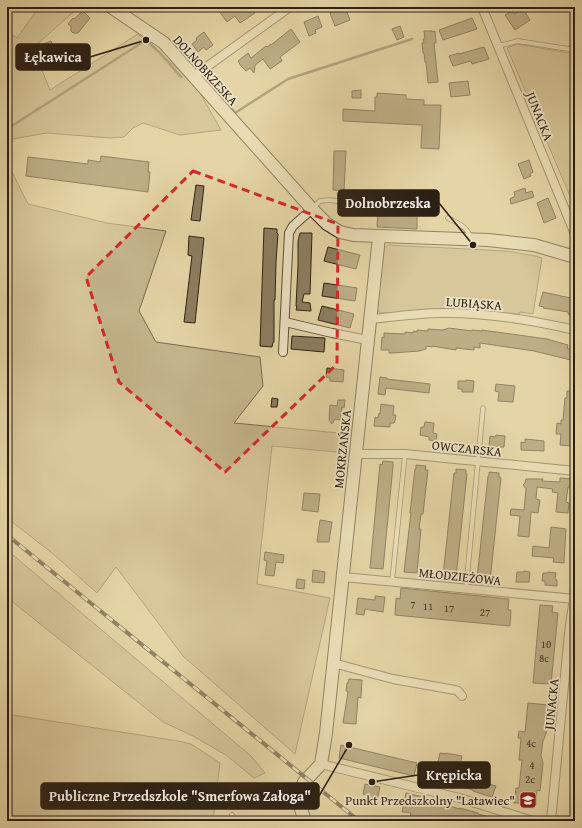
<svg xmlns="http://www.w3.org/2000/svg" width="582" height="828" viewBox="0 0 582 828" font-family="'Gentium Book Plus',serif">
<rect width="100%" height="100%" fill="#e5d5a6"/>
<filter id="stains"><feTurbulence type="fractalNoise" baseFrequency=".005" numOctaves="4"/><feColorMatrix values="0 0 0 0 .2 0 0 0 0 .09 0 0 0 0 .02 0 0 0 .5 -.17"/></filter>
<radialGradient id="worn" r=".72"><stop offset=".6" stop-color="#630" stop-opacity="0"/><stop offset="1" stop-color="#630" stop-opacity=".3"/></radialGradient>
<path fill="#c5b68d" stroke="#786b51" d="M39 7H79L33 48 50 90 138 34 195 84 221 130 180 135 143 123 133 128 124 137 110 138 47 133 7 140V32L17 38Z
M517 44 575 54V208L507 48Z
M7 162 28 204 107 223 166 231 139 311 156 342 260 357 263 386 234 423 349 434 347 453 272 446 257 584 330 598 295 754 183 656 116 567 97 593 52 553 7 518Z
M388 245 507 251 536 256 542 258 533 314 520 312 519 314 497 313H380L376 307 380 250H384V248Z
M7 550 251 756 265 773 254 778 226 755 193 736 163 722 14 603 7 596Z
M7 714 178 741 191 744 220 763 213 821H7Z"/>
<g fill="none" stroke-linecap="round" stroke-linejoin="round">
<path stroke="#75674f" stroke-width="2.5" d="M207 76 235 113 288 79 412 39
M7 129 146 40 160 53 181 77"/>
</g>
<path fill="#8c7e60" stroke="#2b2015" d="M216 7H251L255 13 240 23 235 16 227 22Z
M341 7H345L350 20 335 26 330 13Z
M523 9 530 20 515 30 505 15 512 11 514 14Z
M83 11 90 18 78 33H73L71 31V26L68 24 73 18 74 19Z
M318 16 322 27 315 30 316 33 309 36 304 22Z
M472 18 477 29 443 40 439 30Z
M400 26 404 37 397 40 392 29Z
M291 29 300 42 280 57 282 61 270 69 263 59 255 65 254 73 250 68 246 71 241 66 238 61 248 53 251 58 266 46 267 47 271 44V45Z
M424 31H432V32L435 31 436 43H434L438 82 428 83 426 62H425L424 53H423L422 43H424L423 39H425Z
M204 32 213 45 206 50 204 47 198 52 192 44 197 40 196 38Z
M51 41 60 63 49 67 41 45Z
M484 47 489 59 472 64 471 61 453 66 449 56 459 53V54Z
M468 81 470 95 451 97 449 83Z
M361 90V98H352V91Z
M377 93 406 95V99L424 100V105H441L439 149 421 148 422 125 343 121V109L375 111V97H377Z
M334 151H346L344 191 333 190Z
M101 156 149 162 148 172H150L148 192 26 176 28 157 88 164V160L100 162Z
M529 160 533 172 530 174 531 176 524 179 518 164Z
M196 185 204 186 200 221 191 220Z
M525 188 526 193 532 191 534 197 511 204 510 199 515 196 514 192Z
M548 198 556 218 544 223 537 203Z
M378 209 417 211V229L377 227Z
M264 228 277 229V233L278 234 276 262 275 300H274V342H273L272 347 260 346Z
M300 233H312L310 294H304L302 302 310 303 311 311 296 310 297 306H296L298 266V241Z
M189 236 204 238 195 323 184 322 192 256 188 255Z
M328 247 360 255 356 269 324 261Z
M324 283 357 288 355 301 322 296Z
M543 292 575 299V316L568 314V312L543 308 544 307 539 306Z
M322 306 354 314 350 328 318 320Z
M449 328 472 331V330L482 331V330L547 339 568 345 567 349 575 348V361L534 351 480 343V348L474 347V350L456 348V350L432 346V347L426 346V349L419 351 393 353H389V350H381L382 337 384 338V333L405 334V332L413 333V331L417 332V330L428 331V329L443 330Z
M292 336 325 338 324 352 291 349Z
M327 368 344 370 343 382 330 381V378L326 377Z
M380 377 387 378V379L430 384 429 393 386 388 385 395 378 394Z
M466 380 474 381 473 392H462V389H458V381H466Z
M496 384 515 386 513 402 498 401 499 392 495 391Z
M567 391H575L574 421 572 446 560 445 561 434H556L557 423 561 424V420H563L565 398H567Z
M272 398 278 399 277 407H271Z
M338 400H345L344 408 342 407 340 420 335 419 332 424 329 420 330 405 337 406Z
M381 404 394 406 393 415H396L395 421 394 423H390V427L374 426 375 417 378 418 379 413 380 414Z
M425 422 434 423 433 433 437 434 436 441 429 440V437L420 435 421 427H424Z
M496 435 505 436 504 447H489L490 436 495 437Z
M525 439 544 441V451L521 450V442L525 443Z
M383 461 393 462V466L383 569 370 568 380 464 382 465Z
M416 465 426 466 425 470H428L423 514H421L419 529H421L417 573 404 572 411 513H410L415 469H416Z
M456 469 466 470V474H467L456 577 443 576 454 473H456Z
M489 472 499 473V477L501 478 490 581 477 579 488 476H489Z
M560 478 572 479 571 487H568L566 502 569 503 568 513 556 512 558 493 552 492 553 489 537 487 536 499 540 500 538 513 531 512 529 537 518 536 520 516 510 515 511 509 524 510 526 489 523 485 525 483 526 479H543L542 481 560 482Z
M304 493 320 494 318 512 302 510Z
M320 520 332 522 329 542H317Z
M551 527 566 529 564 563 553 562 554 558 532 556 533 546 549 548Z
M265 552 284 555 283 563 276 562 274 576 265 575 267 561 264 560Z
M313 570 325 572 324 583 312 582Z
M524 571 530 572 529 582H516L517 572H524Z
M548 572 556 573 555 579 557 580V586L545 585V581H542L543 573H547Z
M297 579 305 580 304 589 296 588Z
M401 588 509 599 508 610H511L510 626 395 615 396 598 400 599Z
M375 596 385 597 383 612 365 609 364 615 356 614 358 598 375 600Z
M540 605 553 606 552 612 558 613 551 684 533 683Z
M349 679 362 680 361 698 358 697 356 724 343 723 348 692 346 691 347 683H348Z
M528 703 549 705 547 727 546 734 543 741 541 755 543 763 540 791 537 790 536 805H533V807L521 806 522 803H514L516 788H519L522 760H519L521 738H518L519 731 525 732Z
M341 745 417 763 414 776 339 758Z
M440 753 446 754V753L462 756 459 774 479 779V781L496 786 492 797 473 791V790L428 779 431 770 436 771Z
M365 784 380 787 377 800 368 798V795L363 794Z
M406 793 428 798 427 800 460 809V808L478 813V814L497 819V821H409L411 813 402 812Z"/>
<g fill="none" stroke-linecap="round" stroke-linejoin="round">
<defs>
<path id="lane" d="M498 46 518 41 575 50
M313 208 320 201 329 200 353 203
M448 218C457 223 468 227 470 237
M392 582 405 454
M466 588 483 408
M232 815 236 821"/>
<path id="street" d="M482 7 575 234
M194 76 290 7
M371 319C394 317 418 313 441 313 486 312 531 320 575 330
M285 322 332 333 368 340
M283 352 289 233 293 226 312 209
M356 454H405L575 471
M343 577 575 599
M333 663 393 679 455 690 458 691 462 696
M321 764 459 798 533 821
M551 821 569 633 575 590"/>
<path id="secondary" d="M111 7 164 43 312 209 327 224 340 232 353 235 488 240 534 245 575 257
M305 821 299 803V794L304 782 321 764 326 733 379 237"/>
</defs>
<use href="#lane" stroke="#5a4d39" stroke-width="5.5"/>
<use href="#street" stroke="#5a4d39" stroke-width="10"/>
<use href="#secondary" stroke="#2b2015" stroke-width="14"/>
<use href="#lane" stroke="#eee4c5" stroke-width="4"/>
<use href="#street" stroke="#eee4c5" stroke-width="8"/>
<use href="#secondary" stroke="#eee4c5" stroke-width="12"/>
<defs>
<path id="rail" d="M7 535 359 821"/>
</defs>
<use href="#rail" stroke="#2b2015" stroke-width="4"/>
<use href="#rail" stroke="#eee4c5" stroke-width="2.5" stroke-dasharray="8" stroke-linecap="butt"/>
</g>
<path d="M0 0H582V828H0ZM193 171 338 224 337 364 225 472 119 382 86 277Z" fill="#e5d5a6" fill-opacity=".55" fill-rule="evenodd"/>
<path fill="none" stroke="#d62828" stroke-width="3" stroke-dasharray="8 5" stroke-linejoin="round" d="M193 171 338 224 337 364 225 472 119 382 86 277Z"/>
<defs>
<symbol id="school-square" viewBox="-11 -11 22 22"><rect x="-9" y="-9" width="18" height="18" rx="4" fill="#8f2418" stroke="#eee4c5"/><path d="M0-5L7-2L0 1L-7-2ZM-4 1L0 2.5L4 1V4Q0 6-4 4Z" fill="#fff"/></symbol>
</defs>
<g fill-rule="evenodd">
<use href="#school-square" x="518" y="790" width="20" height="20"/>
</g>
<g text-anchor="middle" stroke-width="3.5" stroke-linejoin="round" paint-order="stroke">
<g font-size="11" fill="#433828">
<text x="413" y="608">7</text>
<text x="428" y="610">11</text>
<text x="449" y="612">17</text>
<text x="485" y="616">27</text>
<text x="546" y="648">10</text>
<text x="544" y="662">8c</text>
<text x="531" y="747">4c</text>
<text x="532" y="769">4</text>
<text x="530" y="783">2c</text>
</g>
<g font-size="13" fill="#2b2015" stroke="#eee4c5">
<text transform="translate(206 70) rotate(48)" y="5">DOLNOBRZESKA</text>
<text transform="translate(540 116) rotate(68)" y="5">JUNACKA</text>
<text transform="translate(474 303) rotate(4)" y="5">LUBIĄSKA</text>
<text transform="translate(467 448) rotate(6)" y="5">OWCZARSKA</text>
<text transform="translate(342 449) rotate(-84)" y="5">MOKRZAŃSKA</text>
<text transform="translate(460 576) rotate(6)" y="5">MŁODZIEŻOWA</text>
<text transform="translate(551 704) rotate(-84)" y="5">JUNACKA</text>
</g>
<g font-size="13" fill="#2b2015" stroke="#eee4c5" text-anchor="end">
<text x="515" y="805">Punkt Przedszkolny "Latawiec"</text>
</g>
</g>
<path fill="none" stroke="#2b2015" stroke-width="1.5" d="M146 40L90 57M473 245L439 203M372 782L418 775M349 745L319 796"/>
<g fill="#2b2015" stroke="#eee4c5" stroke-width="1.5">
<circle cx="146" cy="40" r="4"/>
<circle cx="473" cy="245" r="4"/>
<circle cx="372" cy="782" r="4"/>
<circle cx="349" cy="745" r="4"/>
</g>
<g fill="#2b2015" stroke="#2b2015" stroke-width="1.5">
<rect x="16" y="44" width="74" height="26" rx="4"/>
<rect x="338" y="190" width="101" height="26" rx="4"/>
<rect x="418" y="762" width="72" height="26" rx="4"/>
<rect x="41" y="783" width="278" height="26" rx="4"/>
</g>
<g font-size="14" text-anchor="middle" font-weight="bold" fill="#fff">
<text x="53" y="62">Łękawica</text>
<text x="388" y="208">Dolnobrzeska</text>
<text x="454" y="780">Krępicka</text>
<text x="180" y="801">Publiczne Przedszkole "Smerfowa Załoga"</text>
</g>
<rect width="582" height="828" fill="none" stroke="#e5d5a6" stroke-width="24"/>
<rect x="8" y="8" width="566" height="812" fill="none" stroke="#2b2015" stroke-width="2"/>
<rect x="12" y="12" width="558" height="804" fill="none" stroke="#2b2015"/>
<rect width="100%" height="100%" filter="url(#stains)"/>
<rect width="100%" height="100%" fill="url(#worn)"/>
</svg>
